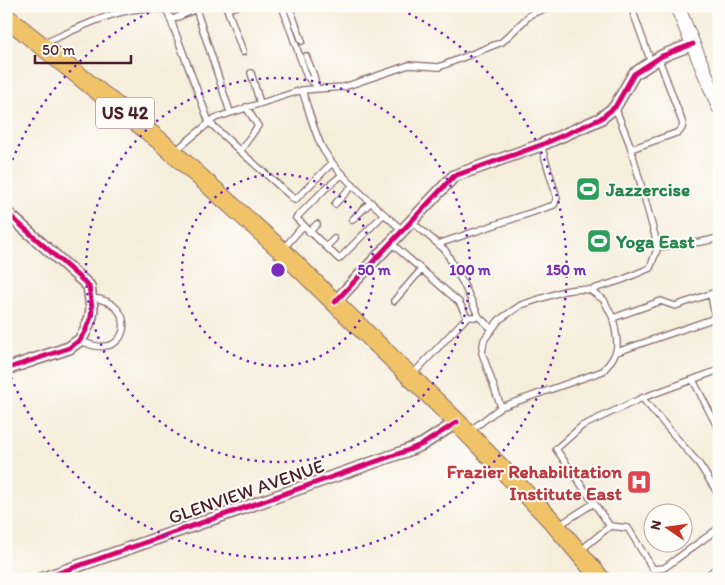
<svg xmlns="http://www.w3.org/2000/svg" width="725" height="585" viewBox="0 0 725 585" font-family="Itim,sans-serif">
<rect width="100%" height="100%" fill="#fdfcf7"/>
<filter id="ink" filterUnits="userSpaceOnUse"><feTurbulence type="fractalNoise" baseFrequency=".02" numOctaves="2"/><feDisplacementMap in="SourceGraphic" scale="10" xChannelSelector="R" yChannelSelector="G"/><feConvolveMatrix kernelMatrix="1 2 1 2 8 2 1 2 1" color-interpolation-filters="sRGB"/></filter>
<filter id="wash" filterUnits="userSpaceOnUse"><feTurbulence type="fractalNoise" baseFrequency=".0096" numOctaves="4" result="noise"/><feDisplacementMap in="SourceGraphic" scale="20" xChannelSelector="R" yChannelSelector="G"/><feGaussianBlur stdDeviation="1.12" result="paint"/><feColorMatrix in="noise" values="0 0 0 0 0 0 0 0 0 0 0 0 0 0 0 0 0 1.4 0 .05"/><feComposite in="paint" operator="in"/></filter>
<g filter="url(#wash)">
<rect width="100%" height="100%" fill="#f5eedb"/>
</g>
<g filter="url(#ink)">
<g fill="none" stroke-linecap="round" stroke-linejoin="round">
<defs>
<path id="service" d="M197 6 196 9 230 112
M226 6 243 52
M282 6 307 77 315 84
M289 6 302 41
M631 6 651 62
M228 9 237 6
M171 20 196 9
M43 44C79 28 127 1 167 10L209 122 240 151 258 126 246 107
M306 56 314 76 316 85
M251 73 260 103
M302 90C308 107 315 136 324 151 339 177 380 210 402 230
M631 149 679 132 682 128 683 124 658 57
M240 151 295 200 332 163
M174 152 215 118 302 90 344 87 409 65 439 67 502 42 531 14 554 6
M343 174 325 189 296 218 339 259 384 214
M335 204 353 185
M352 220 371 202
M411 221 445 250 464 285 479 317 492 329
M309 232 317 224
M391 243 459 302 467 317
M438 244 554 205 557 198 541 145
M326 247 334 239
M658 247 701 242 719 238
M283 249 303 226
M590 290 604 300 613 318 661 301 675 306 719 291
M394 301 421 270
M80 340C129 367 142 301 91 298
M617 352 715 318 711 294
M719 370 642 398 582 426 556 449 610 526 628 528 653 569 664 568 719 528
M413 374 467 317H479
M693 380 719 430
M642 398 699 464 719 495
M501 407 482 353 484 340 499 320 521 305 564 291 577 289 590 290 622 280 650 268 658 247 630 145 615 107
M470 431 501 407 603 371C622 350 618 344 613 318
M558 526 594 503
M580 551 610 526
M703 579 719 566"/>
<path id="minor" d="M6 212 89 286 92 308 91 317 85 332 80 340 69 348 6 369
M335 302 454 176 541 145 600 119 615 107 634 74 662 56 693 44
M41 579 406 451 423 444 457 422"/>
<path id="tertiary" d="M677 6 719 107"/>
<path id="primary" d="M6 17 160 141 281 250 457 422 551 520 601 579"/>
</defs>
<use href="#service" stroke="#866769" stroke-width="8"/>
<use href="#minor" stroke="#866769" stroke-width="14"/>
<use href="#tertiary" stroke="#866769" stroke-width="16"/>
<use href="#primary" stroke="#866769" stroke-width="20"/>
<use href="#service" stroke="#fff" stroke-width="5.5"/>
<use href="#minor" stroke="#fff" stroke-width="11"/>
<use href="#tertiary" stroke="#fff" stroke-width="14"/>
<use href="#primary" stroke="#f1c369" stroke-width="18"/>
<defs>
<path id="cycleway" d="M6 212 89 286 92 308 91 317 85 332 80 340 69 348 6 369
M335 302 454 176 541 145 600 119 615 107 634 74 662 56 693 44
M41 579 406 451 423 444 457 422"/>
</defs>
<use href="#cycleway" stroke="#fdfcf7" stroke-width="8"/>
<use href="#cycleway" stroke="#d6006c" stroke-width="5"/>
</g>
</g>
<g fill="none" stroke="#7b2cbf" stroke-width="2.5" stroke-dasharray="2.5 5">
<circle cx="278" cy="270" r="96"/>
<circle cx="278" cy="270" r="192"/>
<path d="M7 174A288 288 0 0 1 161 7M395 7A288 288 0 1 1 7 366"/>
</g>
<defs>
<symbol id="stadium-square" viewBox="-11 -11 22 22"><rect x="-9" y="-9" width="18" height="18" rx="4" fill="#2e9e5b" stroke="#fdfcf7"/><path d="M0-5a6.5 5 0 1 0 0 10a6.5 5 0 1 0 0-10ZM-3.5-1.8h7v3.6h-7Z" fill="#fff"/></symbol>
<symbol id="hospital-square" viewBox="-11 -11 22 22"><rect x="-9" y="-9" width="18" height="18" rx="4" fill="#e0444e" stroke="#fdfcf7"/><path d="M-5-5h3v3.5h4V-5h3V5h-3V1.5h-4V5h-3Z" fill="#fff"/></symbol>
</defs>
<g fill-rule="evenodd">
<use href="#stadium-square" x="574" y="175" width="28" height="28"/>
<use href="#stadium-square" x="585" y="227" width="28" height="28"/>
<use href="#hospital-square" x="625" y="468" width="28" height="28"/>
</g>
<g text-anchor="middle" stroke-width="4" stroke-linejoin="round" paint-order="stroke">
<rect fill="#fdfcf7" stroke="#806168" stroke-width="1" x="96" y="97.5" width="58" height="31" rx="4"/>
<g font-size="18" font-weight="bold" fill="#4a1f2b">
<text x="125" y="119">US 42</text>
</g>
<g font-size="19" font-weight="bold" fill="#27864d" stroke="#fdfcf7" text-anchor="start">
<text x="606" y="196">Jazzercise</text>
<text x="616" y="248">Yoga East</text>
</g>
<g font-size="19" font-weight="bold" fill="#be3a42" stroke="#fdfcf7" text-anchor="end">
<text x="622" y="478">Frazier Rehabilitation<tspan x="622" dy="22">Institute East</tspan></text>
</g>
<g font-size="19" fill="#4a1f2b" stroke="#fdfcf7">
<text transform="translate(246 491) rotate(-19)" y="7">GLENVIEW AVENUE</text>
</g>
</g>
<circle cx="278" cy="270" r="8" fill="#7b2cbf" stroke="#fdfcf7" stroke-width="2.5"/>
<g font-size="15" text-anchor="middle" font-weight="bold" fill="#7b2cbf" stroke="#fdfcf7" stroke-width="4" stroke-linejoin="round" paint-order="stroke">
<text x="374" y="275">50 m</text>
<text x="470" y="275">100 m</text>
<text x="566" y="275">150 m</text>
</g>
<rect width="725" height="585" fill="none" stroke="#fdfcf7" stroke-width="25"/>
<g transform="translate(668 528) rotate(283)"><circle r="24" fill="#fdfcf7" stroke="#b5a4a5"/>
<path d="M0-4L9 19L0 12L-9 19Z" fill="#c8321e"/>
<text y="-8" font-size="14" font-weight="bold" text-anchor="middle" fill="#4a1f2b">N</text>
</g>
<path d="M35 55v8h96v-8" fill="none" stroke="#4a1f2b" stroke-width="2.5"/>
<text x="42" y="55" font-size="15" fill="#4a1f2b" stroke="#fdfcf7" stroke-width="4" paint-order="stroke">50 m</text>
</svg>
